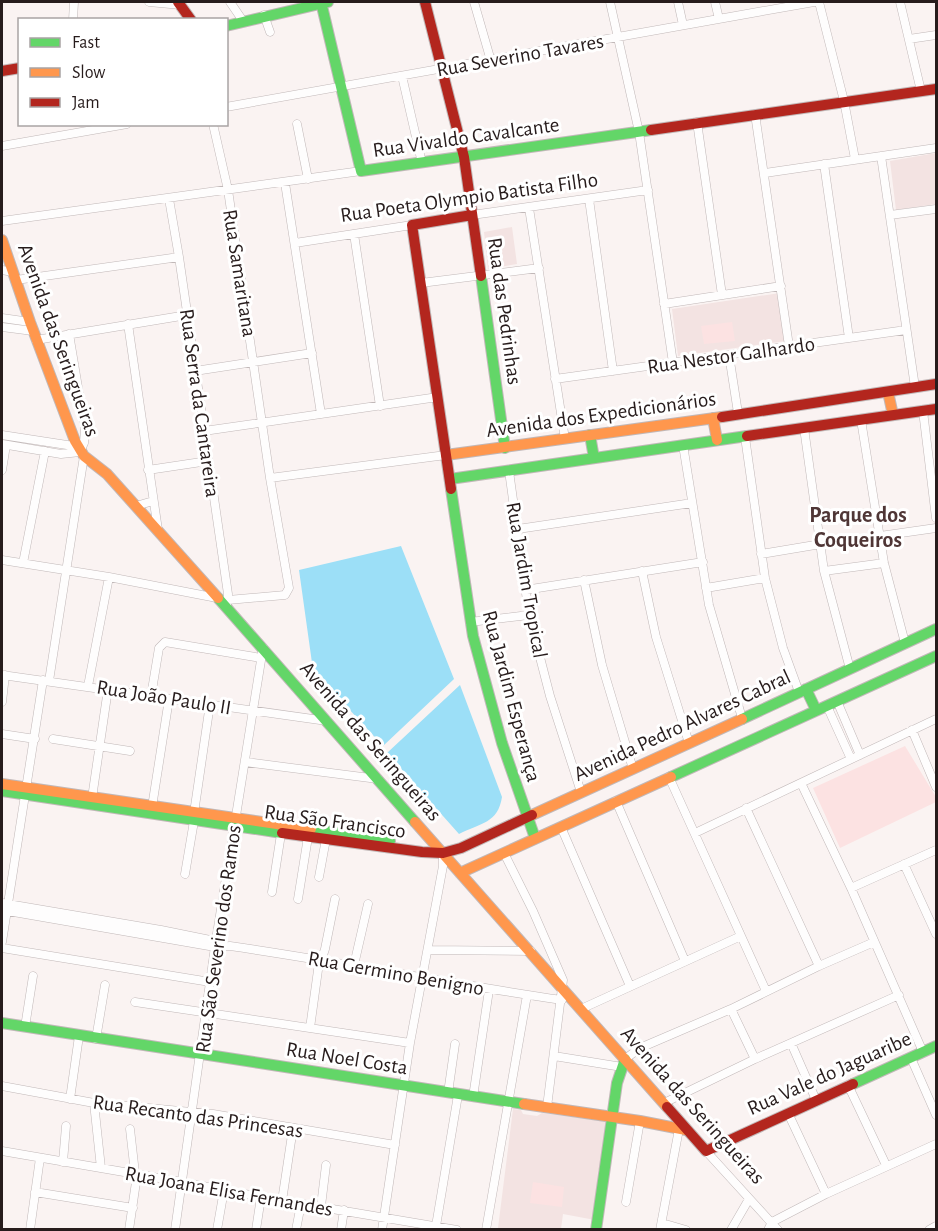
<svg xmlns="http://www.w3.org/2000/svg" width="938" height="1231" viewBox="0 0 938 1231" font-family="'Alegreya Sans',sans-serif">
<rect width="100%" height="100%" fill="#faf3f2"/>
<path fill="#f3e3e2" d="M936 153V204L896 210 890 161Z
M512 227 517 264 488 269 484 232Z
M780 293 786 341 678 356 672 309Z
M513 1109 521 1110 523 1114 537 1116 542 1113 609 1122 603 1166 598 1170 595 1220 563 1214 561 1229 498 1228Z"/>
<path fill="#fce2e2" d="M732 322 735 341 704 344 701 326Z
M905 746 936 797V802L840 848 813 788Z
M533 1182 564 1187 562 1207 530 1203Z"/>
<path fill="#9cdff7" d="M401 546 454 679 383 746 313 670 299 570Z
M460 685 502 797C498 823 481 823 459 834L387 753Z"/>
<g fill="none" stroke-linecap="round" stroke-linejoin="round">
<defs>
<path id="street" d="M149 2 181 5
M230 2 243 21
M474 2 491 61
M610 2 639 132 673 363
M678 2 683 25
M715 2 719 19
M819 2 844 101 855 159
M900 2 921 91
M264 15 270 32
M73 20 74 2
M909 39 936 35
M402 76 422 163
M226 107 814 2
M755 114 789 346
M697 122 722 295
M213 124 228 190 270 478 289 588 285 595 228 600
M297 124 308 179
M2 146 127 124
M881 156 915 387
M824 164 849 338
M765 173 936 148
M285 183 321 414
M169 199 179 257 228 594 227 604
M589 199 613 371
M529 208 565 439
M472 215 648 190
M890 215 936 209
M2 221 361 171
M354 234 380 406
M295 243 412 225
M2 270 13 272
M16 280 179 257
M421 283 539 268
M664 304 781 286
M2 318 30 322
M128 324 158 530
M2 327 33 331
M36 340 187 315
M729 355 738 413
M195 371 312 353
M555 379 906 330
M923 411 936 518
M861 420 884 563 905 643
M804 428 824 571 850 669
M204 431 438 397
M2 435 80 447
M745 437 765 578 783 648 799 692
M2 444 61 454 80 452 84 443 85 429 69 334
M683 445 709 605 742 718
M2 470 6 445
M148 470 208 461
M509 471 529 615 550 696 581 792
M270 478 446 455
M136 506 153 501
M518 529 692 503
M880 536 936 528
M761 554 821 544
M2 560 109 577 217 598
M23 563 45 451
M642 571 656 637 689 743
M824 571 884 563
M584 580 602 665 633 769
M706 588 765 578
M525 590 703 562
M470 622 529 615
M2 675 327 721
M49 681 84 456
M88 686 109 577
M151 696 159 648 165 642 261 658
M837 701 860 755
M2 702 5 675
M827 706 851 759
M912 730 936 787
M2 734 35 739
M53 739 130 751
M245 762 378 779
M669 777 766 991
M801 783 851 888 923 1052
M92 798 108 689
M616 801 685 961
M152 807 169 699
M746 808 819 966
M194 813 210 704
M561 827 630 986
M695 833 936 719
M504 853 533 911 563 980 547 1107
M904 864 936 934
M185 874 194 821
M319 877 326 839
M851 888 936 850
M272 892 281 834
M298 899 308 837
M2 903 161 930 220 942
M2 910 215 947 230 946C341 962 451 984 562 1000
M2 942 43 680
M2 948 210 982
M428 950 531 951
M354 965 368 904
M135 1002 410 1043
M581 1009 741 936
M731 1009 755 1059
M25 1027 33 976
M310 1028 318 970 325 949 335 899
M96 1039 105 985
M791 1043 816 1100
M554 1056 622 1067
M911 1058 936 1115
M625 1059 640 1048 731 1009 819 966 874 942
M848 1085 886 1165
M2 1086 94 1103 213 1114 395 1145
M448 1093 455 1044
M473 1097 489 990
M70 1099 79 1036
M94 1103 101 1168
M664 1103 755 1059 899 995
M788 1113 826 1194
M2 1151 182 1182 261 1197 457 1230
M706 1151 778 1230
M63 1162 66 1126
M35 1192 133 1208
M282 1201 293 1128
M626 1202 640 1121
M321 1206 326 1165
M662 1223 686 1230
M436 1226 458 1095
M30 1230 40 1158
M129 1230 136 1182 130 1129
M175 1230 216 940 263 648
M217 1230 224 1190
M256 1230 261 1197
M296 1230 301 1204
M341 1230 344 1210
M382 1230 410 1043 443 866V853
M486 1230 527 995
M660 1230 679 1129
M731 1230 749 1199
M768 1230 772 1222 826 1194 936 1144
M929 1230 936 1226"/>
<path id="fast" d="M321 2 361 171 651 130
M226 26 328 2
M481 276 505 448
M590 435 594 458
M450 479 747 436
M451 489 473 636 502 743 535 838
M218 598 415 822
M806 689 816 710
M742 719 936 629
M671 777 936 656
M2 791 282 833
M311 829 390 841
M2 1023 524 1104
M853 1084 936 1046
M596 1230 617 1083 625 1059"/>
<path id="slow" d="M2 240 30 322 75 441 84 456 107 474 218 598
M888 392 893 415
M713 418 717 440
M446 455 722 417
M2 784 311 829
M532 815 742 719
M415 822 667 1107
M460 873 671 777
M524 1104 640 1121 686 1130"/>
<path id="jam" d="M178 2 191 20
M425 2 464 157 481 276
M2 71 20 68
M651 130 936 89
M722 417 936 384
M747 436 936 409
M451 489 412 225 472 215
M282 833 422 852 443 853 461 848 532 815
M667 1107 706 1151 853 1084"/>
</defs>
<use href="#street" stroke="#c1b8b8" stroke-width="9"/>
<use href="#fast" stroke="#c1b8b8" stroke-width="12"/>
<use href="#slow" stroke="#c1b8b8" stroke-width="12"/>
<use href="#jam" stroke="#c1b8b8" stroke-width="12"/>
<use href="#street" stroke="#fefdfd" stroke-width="8"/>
<use href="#fast" stroke="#63d668" stroke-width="10"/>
<use href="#slow" stroke="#ff974d" stroke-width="10"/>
<use href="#jam" stroke="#b3261e" stroke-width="10"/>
</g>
<g text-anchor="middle" stroke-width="6" stroke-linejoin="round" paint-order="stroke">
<g font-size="21" fill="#271c1c" stroke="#fff">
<text transform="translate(520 55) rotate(-10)" y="7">Rua Severino Tavares</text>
<text transform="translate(466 137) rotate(-8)" y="7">Rua Vivaldo Cavalcante</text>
<text transform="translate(469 197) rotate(-8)" y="7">Rua Poeta Olympio Batista Filho</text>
<text transform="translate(240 273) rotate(81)" y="7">Rua Samaritana</text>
<text transform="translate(505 311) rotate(82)" y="7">Rua das Pedrinhas</text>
<text transform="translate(59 340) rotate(70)" y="7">Avenida das Seringueiras</text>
<text transform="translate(731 355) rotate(-8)" y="7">Rua Nestor Galhardo</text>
<text transform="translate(200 403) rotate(82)" y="7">Rua Serra da Cantareira</text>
<text transform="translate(601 414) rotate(-8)" y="7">Avenida dos Expedicionários</text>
<text transform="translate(527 580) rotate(80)" y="7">Rua Jardim Tropical</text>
<text transform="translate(512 696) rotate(75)" y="7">Rua Jardim Esperança</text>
<text transform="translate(164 697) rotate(9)" y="7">Rua João Paulo II</text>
<text transform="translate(682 725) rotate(-25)" y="7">Avenida Pedro Alvares Cabral</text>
<text transform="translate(371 741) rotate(49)" y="7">Avenida das Seringueiras</text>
<text transform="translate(335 821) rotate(8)" y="7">Rua São Francisco</text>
<text transform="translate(218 939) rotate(-82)" y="7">Rua São Severino dos Ramos</text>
<text transform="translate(396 973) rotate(10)" y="7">Rua Germino Benigno</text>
<text transform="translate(347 1058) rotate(9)" y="7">Rua Noel Costa</text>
<text transform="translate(829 1073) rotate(-24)" y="7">Rua Vale do Jaguaribe</text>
<text transform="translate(693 1105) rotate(48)" y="7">Avenida das Seringueiras</text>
<text transform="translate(198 1116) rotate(8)" y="7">Rua Recanto das Princesas</text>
<text transform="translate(229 1191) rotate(10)" y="7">Rua Joana Elisa Fernandes</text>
</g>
<g font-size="22" font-weight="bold" fill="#4f3636" stroke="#fff">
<text x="858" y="522">Parque dos<tspan x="858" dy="25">Coqueiros</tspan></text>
</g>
</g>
<rect width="938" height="1231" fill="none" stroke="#271c1c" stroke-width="6"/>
<rect x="18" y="18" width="210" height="108" fill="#ffffff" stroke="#a9a4a4" stroke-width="1.5"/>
<rect x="30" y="38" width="30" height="9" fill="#63d668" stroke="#a9a4a4" stroke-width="1.5"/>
<text x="72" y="48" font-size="18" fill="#271c1c">Fast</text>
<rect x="30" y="68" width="30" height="9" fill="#ff974d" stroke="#a9a4a4" stroke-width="1.5"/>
<text x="72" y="78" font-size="18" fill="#271c1c">Slow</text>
<rect x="30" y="98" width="30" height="9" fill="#b3261e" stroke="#a9a4a4" stroke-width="1.5"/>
<text x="72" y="108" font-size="18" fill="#271c1c">Jam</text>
</svg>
